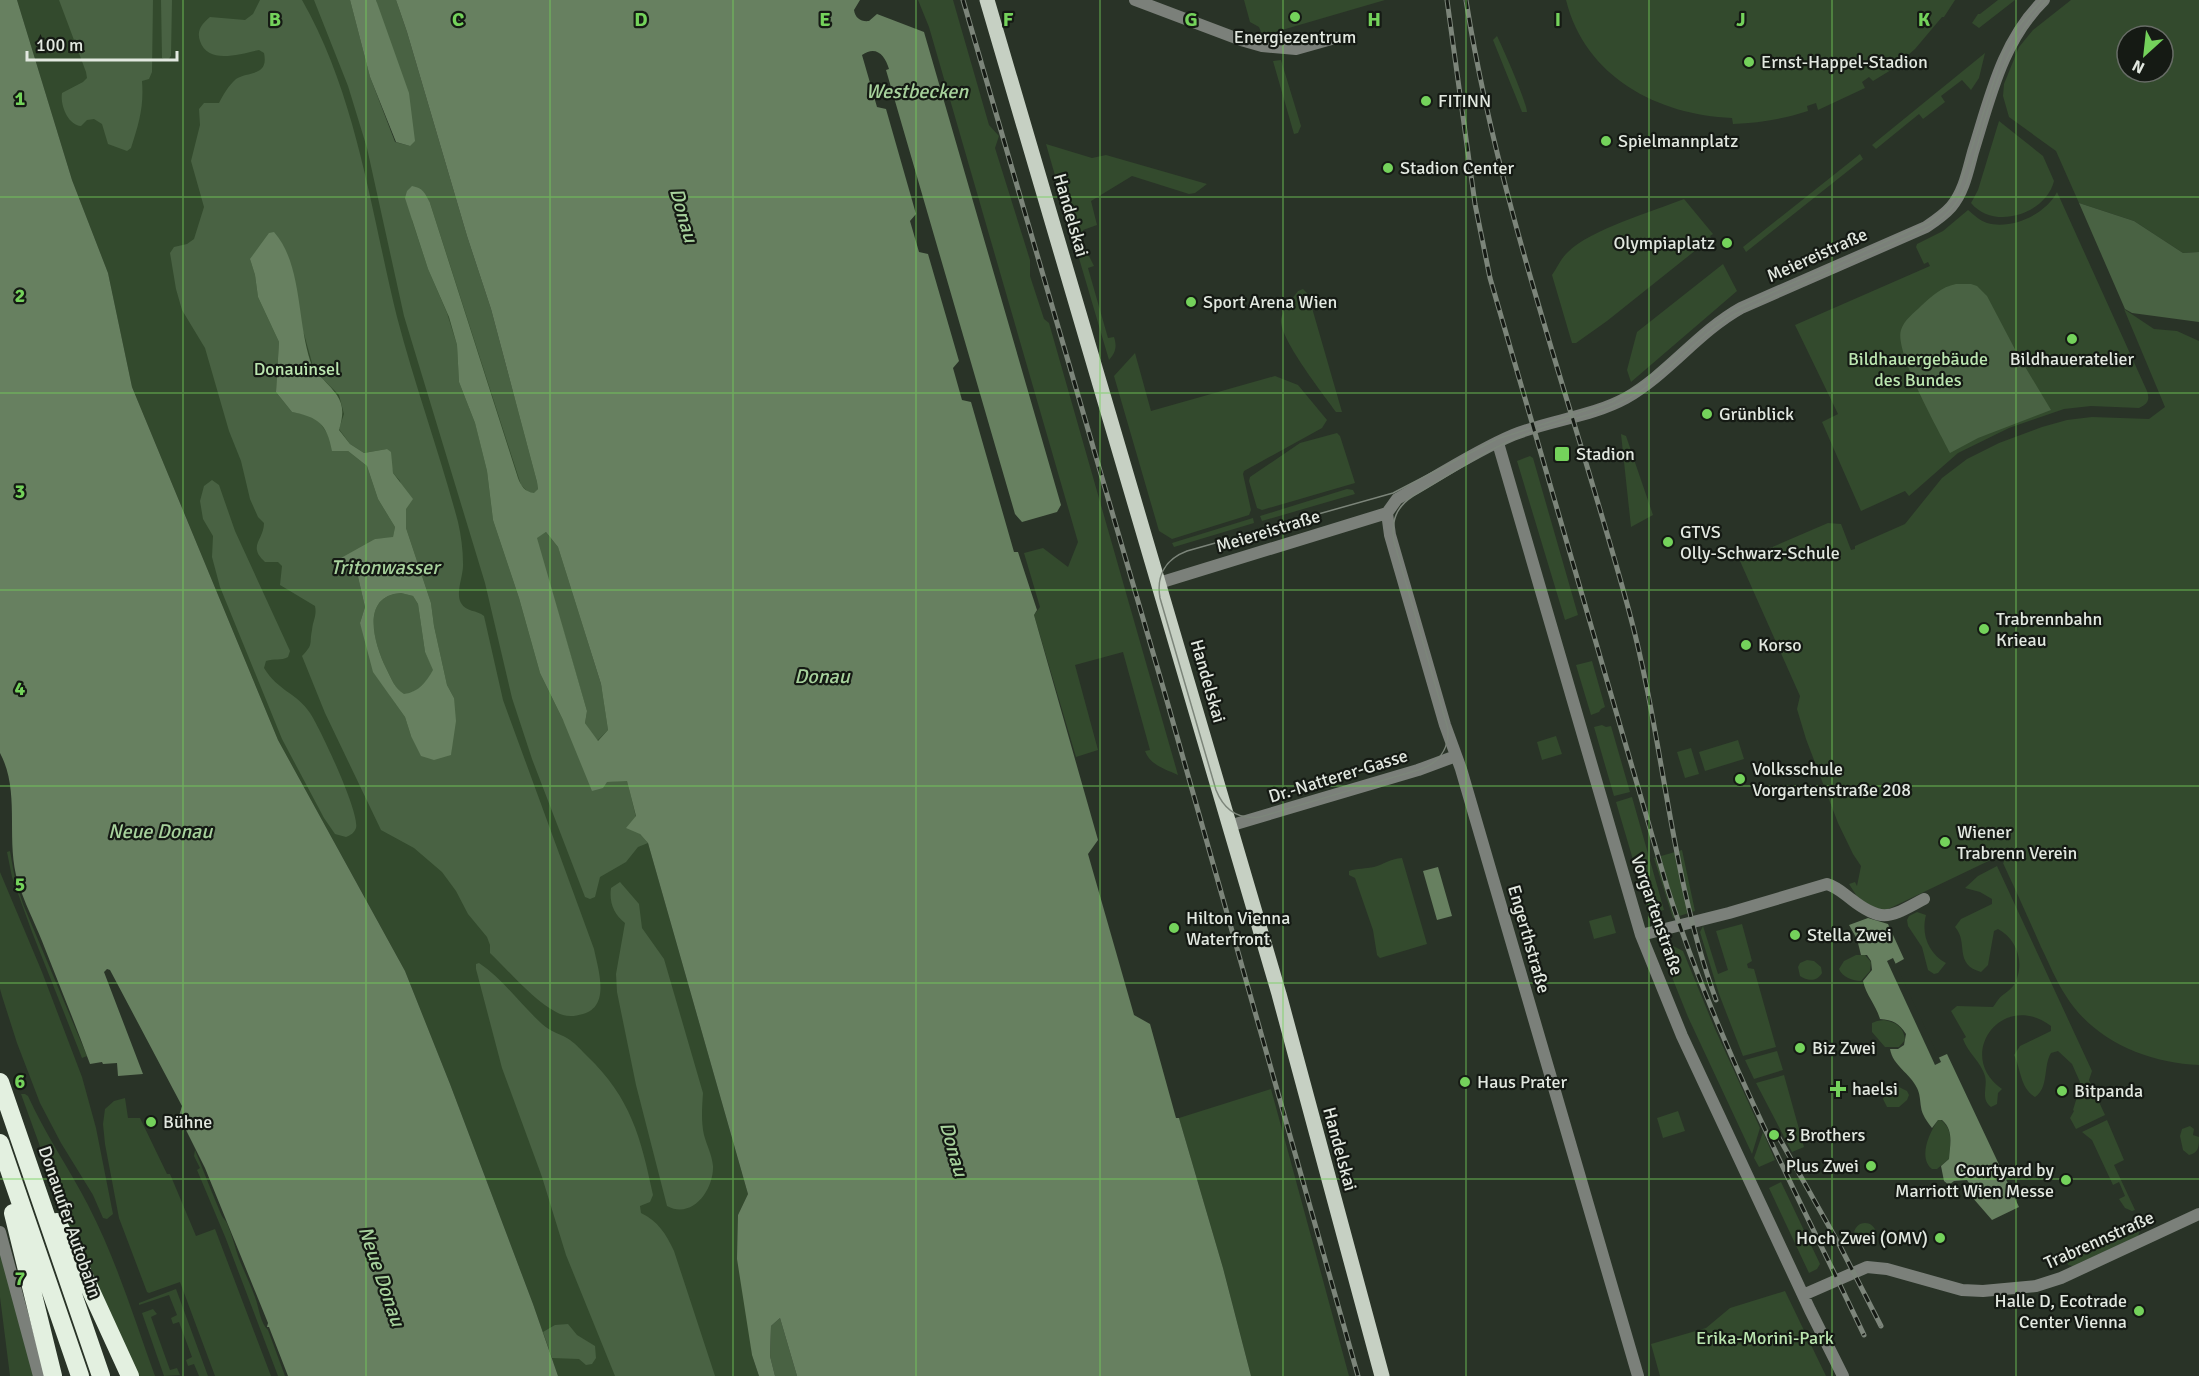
<svg xmlns="http://www.w3.org/2000/svg" width="2199" height="1376" viewBox="0 0 2199 1376" font-family="Signika,sans-serif">
<rect width="100%" height="100%" fill="#293327"/>
<path fill="#334a2d" fill-rule="evenodd" d="M17 0H350L370 77 395 142 410 146 376 0H396L648 843 748 1194 738 1215 752 1355 759 1376H558L533 1304 450 1084 405 971 278 740 132 387 108 273 72 180Z
M918 0H953L989 125 999 136 995 148 1030 260V276L1044 319 1049 323 1178 775C1165 769 1150 765 1145 751L1150 750 1123 652 1075 665 1098 750 1076 757 1034 615 1040 607 1024 553 1043 548 1068 567 1078 542 929 27Z
M1244 0H1385L1265 35 1261 32 1259 27 1250 22Z
M1566 0H1955L1944 17H1942L1915 49 1891 70 1873 81 1869 77 1862 82 1865 88 1818 110 1816 103 1807 106 1808 111C1783 119 1760 123 1733 124L1732 118C1658 115 1585 77 1566 0Z
M1998 0H2015L1979 28 1972 23 1978 14H1980Z
M2071 0H2199V252L2183 253 2134 221 2079 203 2056 151 2009 117 2003 96 2004 84 2019 47 2033 30ZM2127 36H2163V72H2127Z
M1497 36C1503 48 1527 103 1527 112H1522L1495 45 1493 40Z
M1985 53 1979 78 1971 90 1962 80 1941 96 1945 102 1923 119 1919 114 1876 149 1872 145Z
M1281 60 1301 126 1298 133 1294 134 1273 61Z
M1999 121 2043 156 2054 181C2046 214 1994 231 1971 203L1978 190Z
M1046 144 1092 158 1106 155 1207 184 1195 193 1189 194 1132 176 1091 201 1097 225 1083 230 1085 237 1078 238 1072 235Z
M1860 154 1863 159 1746 252 1743 247Z
M2057 192 2147 391C2150 400 2148 404 2139 408L2091 406 2064 409 2009 428 1958 453 1909 496 1905 491 1861 511 1822 422 1838 414 1795 325 1930 266 1928 262 1924 264 1916 247 1917 244 1943 231 1968 210C1974 215 1979 220 1987 223 2012 230 2046 214 2057 192Z
M1684 199 1713 234 1710 236 1711 238 1607 321 1576 343H1572L1552 275C1557 268 1561 258 1568 252 1589 230 1654 211 1684 199Z
M1076 248 1089 256 1094 266 1088 268 1108 338 1114 337C1117 346 1116 352 1109 360Z
M1723 264 1737 291 1631 382 1627 370 1637 332Z
M1303 289 1308 294 1342 412H1336C1324 395 1278 337 1281 319 1283 310 1293 298 1298 291Z
M2124 309 2154 329 2177 331 2199 341V1065C2148 1063 2094 1041 2066 996 2056 981 2049 963 2041 947 2029 919 2016 891 2003 863L2004 862 2001 855 1882 912 1858 898 1849 884 1855 882 1857 886 1861 866 1853 854 1838 823 1806 739 1797 709 1800 696 1740 561 1828 523 1841 524 1851 550 1855 549V546L1905 524 1942 478 1967 459 1999 443 2042 427 2067 420 2092 417 2149 419 2165 407Z
M1135 353 1151 411 1275 376 1298 385 1327 420 1322 428 1244 471 1243 474 1251 510 1249 515 1172 539 1159 531 1114 376Z
M1337 433 1340 436 1355 483 1262 510 1257 508 1249 481 1250 477 1300 443Z
M1621 434 1626 436 1653 515 1631 527Z
M1530 456 1533 458 1578 615 1565 620 1517 461Z
M1347 489 1353 490 1355 494 1262 521 1260 516Z
M1253 518 1254 523 1174 547 1172 543Z
M1592 661 1605 707 1601 709 1599 712 1591 715 1576 665Z
M1602 725 1606 727 1611 726 1630 792 1614 796 1594 727Z
M1556 736 1562 754 1542 760 1537 742Z
M1738 740 1744 759 1705 771 1699 752Z
M1691 748 1699 774 1685 778 1677 752Z
M1632 797 1664 910 1649 914 1616 802Z
M1682 850 1695 911 1673 918 1654 858Z
M10 851 15 879 23 904 87 1056 82 1058 32 932 12 877 7 852Z
M1402 858 1427 944 1380 958 1377 955 1373 930 1355 878 1349 875V871C1357 868 1366 869 1374 867 1385 864 1389 859 1402 858Z
M1997 866 2092 1071 2089 1080 2105 1115 2076 1129 2070 1118 2074 1111 2073 1110 2077 1097V1084L2080 1082 2072 1064 2058 1051 2051 1053C2043 1066 2049 1088 2035 1097 2020 1088 2021 1069 2014 1055L2020 1046 2051 1031V1026C2002 989 1954 1056 2002 1089L1998 1093 1997 1104 1991 1107C1980 1099 1988 1087 1985 1076 1981 1062 1968 1053 1963 1039L1966 1037 1951 1011 1957 1006 1993 1007C1995 1005 1996 1002 1998 1000 2003 993 2011 991 2015 983 2025 963 2017 939 1998 929L1994 931 1988 965 1981 972C1953 964 1969 942 1955 927L1961 919 1992 904V899L1980 892 1965 888 1978 876Z
M0 872 42 972 82 1077 96 1128 113 1214 107 1219 103 1218 93 1195 61 1143 40 1103 17 1043 2 996 0 989Z
M1917 912 1926 915C1921 934 1928 953 1946 963L1938 973 1934 974 1928 970 1922 947 1908 926 1907 920 1909 916Z
M1611 915 1616 933 1594 939 1589 921Z
M1742 924 1752 961 1747 964 1748 968 1754 969 1776 1047 1743 1056 1719 994 1700 932 1703 926 1718 974 1728 970 1716 931Z
M1659 939 1683 951 1715 1029 1760 1128 1752 1154 1688 1017 1657 940Z
M1856 955H1865L1871 962 1870 971 1861 981C1853 981 1842 977 1839 969L1844 961Z
M1807 960 1814 961 1821 967 1822 973C1817 982 1807 981 1800 976L1798 967 1800 963Z
M1884 1020C1896 1022 1904 1027 1905 1040L1899 1047H1885L1872 1032V1023L1877 1021Z
M1777 1051 1783 1070 1754 1079 1745 1060Z
M1784 1075 1804 1147 1792 1152 1756 1083Z
M1899 1087 1907 1091 1909 1095 1907 1100 1899 1107H1887L1883 1099 1886 1091Z
M1271 1089 1349 1376H1251L1223 1268 1179 1118Z
M21 1094H25L28 1096C45 1134 69 1168 88 1205 116 1259 134 1318 155 1376H138L66 1218Z
M125 1098 128 1118H140L167 1174H170L196 1236 215 1229 271 1376H215L180 1282 149 1293 147 1292 119 1218 105 1144 103 1124 105 1109 114 1101Z
M1678 1111 1685 1131 1663 1138 1657 1118Z
M1938 1120H1941C1954 1130 1950 1145 1949 1159L1937 1169H1932C1918 1158 1929 1133 1938 1120Z
M2107 1120 2124 1160 2114 1165 2135 1210 2132 1211 2125 1208 2119 1199 2125 1196 2119 1182 2113 1185 2092 1140 2082 1132Z
M2190 1126 2194 1129 2193 1135 2199 1137C2199 1146 2199 1153 2189 1155L2183 1150 2180 1136 2182 1129Z
M1763 1132 1775 1160 1759 1167 1754 1158Z
M195 1150C204 1172 212 1193 221 1214 223 1219 227 1221 228 1226 232 1235 235 1247 238 1256 243 1269 250 1283 255 1297 259 1307 260 1323 268 1330L285 1376H278L226 1239 197 1170 200 1168 194 1156Z
M1781 1182 1820 1264 1817 1269 1809 1273 1769 1188Z
M1854 1234a11 11 0 1 1 22 0a11 11 0 1 1-22 0Z
M2140 1231 2138 1236 2073 1266 2068 1265 2067 1261Z
M0 1251 35 1376H10L0 1297Z
M176 1289 208 1376H199L194 1364 188 1366 186 1360 192 1357 179 1322 173 1324 171 1318 177 1315 169 1295 139 1305V1303Z
M1785 1291 1826 1376H1660L1651 1344 1706 1328 1730 1308Z
M153 1309 157 1314 151 1317 170 1370 177 1368 180 1375 164 1376 142 1313Z"/>
<path fill="#496243" fill-rule="evenodd" d="M59 0H153L152 72 149 79 142 81C144 107 139 123 131 148L127 151 108 144 102 124 94 119 87 120 81 126C68 125 60 105 62 93L83 82 87 78 86 72Z
M161 0H172L171 56 167 61 162 58Z
M260 0H302C357 96 371 212 397 317 415 386 440 454 458 522 461 535 463 550 463 563 464 575 455 592 461 603 466 612 477 610 484 616L503 700 594 949C598 969 611 1006 583 1014 573 1017 564 1017 556 1012 534 1001 508 970 490 953V945L487 937 468 914 456 891 442 872 414 848 381 830 325 713 302 656C314 644 309 644 312 630 313 620 317 616 315 606L280 585 282 566 278 562H265C247 546 264 540 264 523L258 517 250 499 241 461 229 431 205 348 182 310 176 289 170 253 174 247 187 244 194 239 204 207 191 161 200 125 199 109 204 103H219C223 95 229 85 236 79 248 71 269 77 264 53L259 50C239 54 208 65 200 41 196 30 203 23 210 17L245 20 253 14ZM250 259 304 334 314 370 339 395 344 414 339 429 350 444 364 453 387 449 393 473 400 481 405 509 406 528 431 603 434 626 447 685 454 698 451 755 411 736 405 717 391 697 360 623 365 607 356 568 375 539 393 538 395 527 378 499 367 466 329 436 318 420 308 415 292 412 276 392 279 342 258 297 255 275Z
M314 0H350L370 77 395 142 410 146 376 0H396L407 32 467 236 491 309 537 482 538 489 534 494 529 493 521 485 430 203 412 220 428 269 447 313 457 345 459 382 475 423 487 471 493 520 519 598 540 673 563 720 607 782 627 780 640 834 648 843 638 847 626 862 600 877 595 897 590 899 585 897 532 759 512 698 485 583 404 316 367 148 348 86Z
M2079 203 2134 221 2183 253 2199 252V322L2132 313 2125 309Z
M1956 284H1971L1977 286 1987 296 2018 355 2051 410 1978 438 1950 453C1939 431 1894 352 1901 330 1904 320 1914 313 1921 306 1932 296 1941 287 1956 284Z
M212 480 219 485 235 531 290 651 288 657C281 661 274 658 266 661L264 668C278 691 297 693 310 713 320 728 360 813 356 828 354 833 351 835 346 837L335 834 324 818 282 739 220 587 212 557 213 536 203 519 200 501 204 486Z
M546 532 558 547 601 684 608 730 597 741 585 723 587 711 536 538Z
M401 593 413 596 418 604 425 652 434 670C426 682 419 692 404 695 395 689 391 678 386 668 374 643 360 596 401 593Z
M620 882 639 904 642 928 664 959 703 1093C702 1108 701 1121 704 1135 707 1146 712 1155 713 1166 714 1189 693 1220 667 1206L636 1085 617 992 616 974 625 923C614 914 609 903 611 888Z
M479 963C503 979 521 1005 542 1024 552 1033 562 1034 570 1040 576 1044 582 1051 587 1056 631 1098 641 1138 653 1195L650 1202 640 1206 641 1213C658 1221 666 1234 674 1251L715 1376H615L566 1255 542 1177 502 1068 476 969V964Z
M780 1318 797 1376H775L770 1356 771 1326Z
M568 1324 577 1335 595 1346 596 1358 592 1364 586 1365 579 1359 552 1358 543 1332 555 1325Z"/>
<path fill="#678060" fill-rule="evenodd" d="M0 0H17L72 180 108 273 132 387 278 740 405 971 450 1084 533 1304 558 1376H288L269 1327H267L268 1323 205 1168 179 1116 182 1106 110 970 107 969 104 972 143 1074 118 1076 117 1063 103 1064 102 1062 90 1064C75 1023 58 982 42 941 34 921 24 902 18 882 5 840 21 792 0 753Z
M350 0H376L409 93 415 141 410 146 396 142 370 77Z
M396 0H860L854 10C855 18 861 22 869 21L877 14 924 32 1061 505 1057 512 1022 522 1015 514 886 70 889 69C885 55 876 45 862 55L877 107 886 109 916 214 910 221 919 252 928 254 959 361 953 368 962 400 971 402 1014 552H1018L1037 610 1034 615 1098 840 1088 854 1134 1015 1150 1024 1176 1118H1179L1223 1268 1251 1376H797L780 1318 771 1326 770 1356 775 1376H759L752 1355 737 1259 738 1215 748 1194 648 843 640 834 626 828 636 816 627 781 607 782 603 788 592 791 563 720 540 673 519 598 493 520 487 471 475 423 459 382 457 345 449 317 428 269 405 198 407 191 412 186C423 188 425 193 430 203L518 478C521 486 525 492 534 493L538 489 537 482 491 309 467 236 407 32ZM546 532 558 547 601 684 608 730 598 741 585 723 587 711 537 538Z
M274 232C304 266 296 327 313 368 315 372 319 375 322 378 340 397 347 404 339 430L350 444 364 453 387 449 391 452 393 473 413 499 406 509V528L431 603 434 626 447 685 454 698 456 721 451 755 434 760 421 756 411 736 405 717 373 672 360 623 365 607 356 568H340L341 558 375 539 393 537 395 527 378 499 367 466 348 451H332C327 424 318 417 292 412L276 392 279 342 258 297 255 275 250 259 269 233ZM401 593 413 596 418 604 425 652 433 670C426 682 419 692 404 694 395 689 391 678 386 668 374 643 360 596 401 593Z
M1438 867 1452 916 1437 920 1423 871Z
M1868 918 1888 924 1904 959 1895 964 1938 1058 1947 1054 2019 1207 1992 1220 1972 1197 1973 1189 1967 1180 1954 1181 1949 1185 1944 1181 1941 1166 1949 1159C1950 1145 1954 1130 1942 1120H1938L1932 1128C1927 1121 1922 1115 1921 1107 1920 1100 1920 1094 1917 1088 1910 1073 1893 1066 1890 1049H1898L1904 1045 1906 1034C1899 1023 1893 1020 1880 1019 1876 1005 1866 995 1863 981L1872 970 1871 961 1867 955H1861L1857 939 1849 925Z"/>
<path fill="#293327" d="M1893 958 1941 1062 1935 1065 1887 961Z"/>
<g fill="none" stroke-linecap="round" stroke-linejoin="round">
<path stroke="#7b807a" stroke-width="12" d="M1135 0 1241 40 1262 46 1296 49 1335 38
M1498 443 1641 935 1682 1036 1810 1310 1843 1376
M1387 513 1390 535 1445 725 1461 769 1638 1376
M1387 513 1397 499C1434 478 1475 451 1513 435 1550 420 1591 417 1626 398 1668 374 1698 332 1741 308L1926 227C1935 221 1944 215 1951 207 1964 192 1968 170 1973 152 1990 98 2002 41 2044 0
M1159 583 1387 513
M1229 826 1418 770 1456 756
M1641 935 1729 913 1827 884C1837 887 1843 893 1851 899 1884 925 1891 916 1924 899
M0 1232 39 1376
M1803 1295 1867 1267 1887 1269 1962 1290 1983 1291 2036 1286 2061 1278 2199 1214"/>
<path stroke="#c6d0c3" stroke-width="15" d="M987 0 1279 994 1382 1376"/>
<path stroke="#e3f0e0" stroke-width="18" d="M0 1082 101 1376
M0 1143 80 1376
M13 1213 53 1376
M57 1222 75 1256 130 1376"/>
<path stroke="#7c857a" stroke-width="1.5" d="M2041 0 2017 28 2003 53 1957 193 1945 209 1929 222 1733 310 1708 327 1644 382 1612 402 1497 439 1393 493 1187 551C1166 559 1156 575 1160 598L1216 790C1224 810 1238 820 1260 817L1418 770C1438 764 1449 750 1448 729L1394 541C1391 521 1396 507 1413 496 1450 475 1488 448 1529 433 1561 420 1597 416 1628 399 1668 376 1695 337 1735 314L1925 229C1945 219 1958 205 1967 183 1986 120 1998 48 2047 0"/>
<defs>
<path id="rail" d="M963 0 1165 694 1358 1376
M1447 0 1475 204 1490 278 1667 887C1716 1042 1794 1187 1864 1335
M1466 0C1499 209 1574 408 1629 611 1664 740 1670 875 1716 1000
M1778 1136 1840 1246 1881 1326"/>
</defs>
<use href="#rail" stroke="#7c857a" stroke-width="5"/>
<use href="#rail" stroke="#151a14" stroke-width="3" stroke-dasharray="9" stroke-linecap="butt"/>
</g>
<path fill="none" stroke="#74d25b" stroke-width="1.5" stroke-opacity="0.55" d="M183 0V1376M366 0V1376M550 0V1376M733 0V1376M916 0V1376M1100 0V1376M1283 0V1376M1466 0V1376M1649 0V1376M1832 0V1376M2016 0V1376M0 197H2199M0 393H2199M0 590H2199M0 786H2199M0 983H2199M0 1179H2199"/>
<g fill="#74d25b" stroke="#151a14" stroke-width="2">
<circle cx="1295" cy="17" r="6"/>
<circle cx="1749" cy="62" r="6"/>
<circle cx="1426" cy="101" r="6"/>
<circle cx="1606" cy="141" r="6"/>
<circle cx="1388" cy="168" r="6"/>
<circle cx="1727" cy="243" r="6"/>
<circle cx="1191" cy="302" r="6"/>
<circle cx="2072" cy="339" r="6"/>
<circle cx="1707" cy="414" r="6"/>
<rect x="1554" y="446" width="16" height="16" rx="3"/>
<circle cx="1668" cy="542" r="6"/>
<circle cx="1984" cy="629" r="6"/>
<circle cx="1746" cy="645" r="6"/>
<circle cx="1740" cy="779" r="6"/>
<circle cx="1945" cy="842" r="6"/>
<circle cx="1174" cy="928" r="6"/>
<circle cx="1795" cy="935" r="6"/>
<circle cx="1800" cy="1048" r="6"/>
<circle cx="1465" cy="1082" r="6"/>
<path d="M1835 1080h6v6h6v6h-6v6h-6v-6h-6v-6h6z"/>
<circle cx="2062" cy="1091" r="6"/>
<circle cx="151" cy="1122" r="6"/>
<circle cx="1774" cy="1135" r="6"/>
<circle cx="1871" cy="1166" r="6"/>
<circle cx="2066" cy="1180" r="6"/>
<circle cx="1940" cy="1238" r="6"/>
<circle cx="2139" cy="1311" r="6"/>
</g>
<g text-anchor="middle" stroke-width="4.5" stroke-linejoin="round" paint-order="stroke">
<g font-size="18" fill="#e2e8e0" stroke="#151a14" text-anchor="start">
<text x="1295" y="43" text-anchor="middle">Energiezentrum</text>
<text x="1761" y="68">Ernst-Happel-Stadion</text>
<text x="1438" y="107">FITINN</text>
<text x="1618" y="147">Spielmannplatz</text>
<text x="1400" y="174">Stadion Center</text>
<text x="1715" y="249" text-anchor="end">Olympiaplatz</text>
<text x="1203" y="308">Sport Arena Wien</text>
<text x="2072" y="365" text-anchor="middle">Bildhaueratelier</text>
<text x="1719" y="420">Grünblick</text>
<text x="1576" y="460">Stadion</text>
<text x="1680" y="538">GTVS<tspan x="1680" dy="21">Olly-Schwarz-Schule</tspan></text>
<text x="1996" y="625">Trabrennbahn<tspan x="1996" dy="21">Krieau</tspan></text>
<text x="1758" y="651">Korso</text>
<text x="1752" y="775">Volksschule<tspan x="1752" dy="21">Vorgartenstraße 208</tspan></text>
<text x="1957" y="838">Wiener<tspan x="1957" dy="21">Trabrenn Verein</tspan></text>
<text x="1186" y="924">Hilton Vienna<tspan x="1186" dy="21">Waterfront</tspan></text>
<text x="1807" y="941">Stella Zwei</text>
<text x="1812" y="1054">Biz Zwei</text>
<text x="1477" y="1088">Haus Prater</text>
<text x="1852" y="1095">haelsi</text>
<text x="2074" y="1097">Bitpanda</text>
<text x="163" y="1128">Bühne</text>
<text x="1786" y="1141">3 Brothers</text>
<text x="1859" y="1172" text-anchor="end">Plus Zwei</text>
<text x="2054" y="1176" text-anchor="end">Courtyard by<tspan x="2054" dy="21">Marriott Wien Messe</tspan></text>
<text x="1928" y="1244" text-anchor="end">Hoch Zwei (OMV)</text>
<text x="2127" y="1307" text-anchor="end">Halle D, Ecotrade<tspan x="2127" dy="21">Center Vienna</tspan></text>
</g>
<g font-size="18" fill="#e2e8e0" stroke="#151a14">
<text transform="translate(1071 215) rotate(74)" y="6">Handelskai</text>
<text transform="translate(1817 255) rotate(-24)" y="6">Meiereistraße</text>
<text transform="translate(1268 531) rotate(-17)" y="6">Meiereistraße</text>
<text transform="translate(1208 681) rotate(74)" y="6">Handelskai</text>
<text transform="translate(1338 776) rotate(-17)" y="6">Dr.-Natterer-Gasse</text>
<text transform="translate(1657 915) rotate(71)" y="6">Vorgartenstraße</text>
<text transform="translate(1529 939) rotate(74)" y="6">Engerthstraße</text>
<text transform="translate(1340 1149) rotate(75)" y="6">Handelskai</text>
<text transform="translate(70 1222) rotate(71)" y="6">Donauufer Autobahn</text>
<text transform="translate(2099 1240) rotate(-24)" y="6">Trabrennstraße</text>
</g>
<g font-size="18" fill="#bbe6b0" stroke="#151a14">
<text x="1918" y="365">Bildhauergebäude<tspan x="1918" dy="21">des Bundes</tspan></text>
<text x="297" y="375">Donauinsel</text>
<text x="1765" y="1344">Erika-Morini-Park</text>
</g>
<g font-size="20" font-style="italic" fill="#a7d29c" stroke="#151a14">
<text x="917" y="98">Westbecken</text>
<text transform="translate(684 215) rotate(74)" y="7">Donau</text>
<text x="385" y="574">Tritonwasser</text>
<text x="822" y="683">Donau</text>
<text x="160" y="838">Neue Donau</text>
<text transform="translate(954 1149) rotate(74)" y="7">Donau</text>
<text transform="translate(382 1276) rotate(71)" y="7">Neue Donau</text>
</g>
</g>
<g font-size="20" text-anchor="middle" font-weight="bold" fill="#74d25b" stroke="#151a14" stroke-width="4.5" stroke-linejoin="round" paint-order="stroke">
<text x="275" y="26">B</text>
<text x="458" y="26">C</text>
<text x="641" y="26">D</text>
<text x="825" y="26">E</text>
<text x="1008" y="26">F</text>
<text x="1191" y="26">G</text>
<text x="1374" y="26">H</text>
<text x="1558" y="26">I</text>
<text x="1741" y="26">J</text>
<text x="1924" y="26">K</text>
<text x="20" y="105">1</text>
<text x="20" y="302">2</text>
<text x="20" y="498">3</text>
<text x="20" y="695">4</text>
<text x="20" y="891">5</text>
<text x="20" y="1088">6</text>
<text x="20" y="1285">7</text>
</g>
<g transform="translate(2145 54) rotate(207)"><circle r="28" fill="#151a14" stroke="#676c66" stroke-width="1.5"/>
<path d="M0-4.5L10 22L0 15L-10 22Z" fill="#74d25b"/>
<text y="-9" font-size="16" font-weight="bold" text-anchor="middle" fill="#e2e8e0">N</text>
</g>
<path d="M27 51v9h150v-9" fill="none" stroke="#e2e8e0" stroke-width="3"/>
<text x="36" y="51" font-size="18" fill="#e2e8e0" stroke="#151a14" stroke-width="4.5" paint-order="stroke">100 m</text>
</svg>
